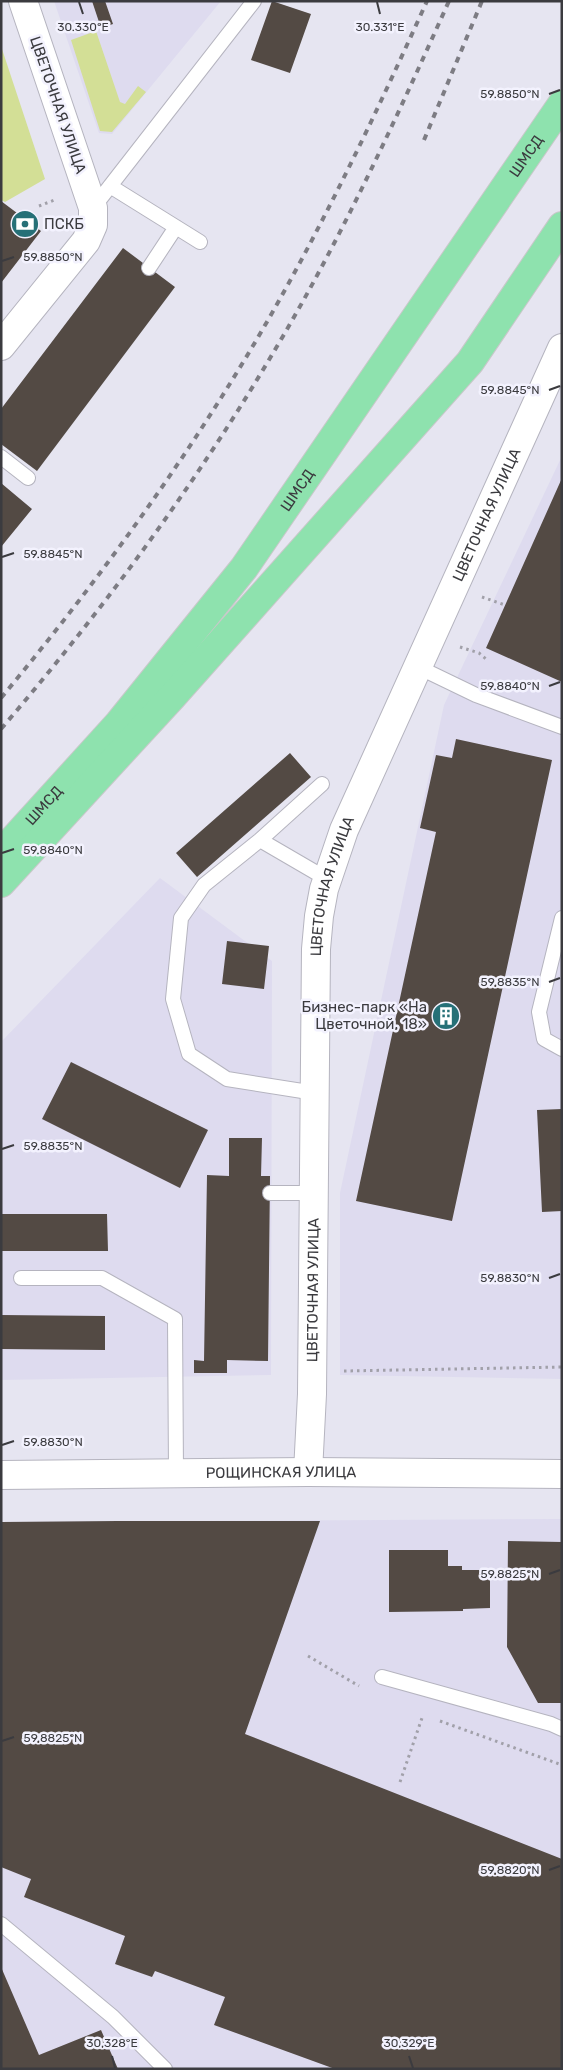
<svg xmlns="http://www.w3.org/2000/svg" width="563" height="2070" viewBox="0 0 563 2070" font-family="Rubik,sans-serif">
<rect width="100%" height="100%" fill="#e6e5f1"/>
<path fill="#dedbef" d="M54 1H221L112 134 99 133Z
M562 456V1379L340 1375V1193L444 705Z
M160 878 272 961 271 1375 1 1380V1042Z
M562 1519V2069H1V1522Z"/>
<path fill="#d3df96" d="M96 31 120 102 125 104 138 86 146 92 112 132 100 131 71 40Z
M1 46 45 179 5 202 1 200Z"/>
<path fill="#534a44" d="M92 1H105L113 24 101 28Z
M272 1 311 14 290 73 251 60Z
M1 201 41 231 1 283Z
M123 248 175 287 37 471 1 444V409Z
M562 478V682L486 648Z
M1 483 32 509 1 547Z
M456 739 552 760 452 1221 356 1201 436 832 420 828 436 755 452 758Z
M290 753 311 777 197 877 176 853Z
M227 941 269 946 264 989 222 984Z
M71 1062 208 1130 180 1188 42 1119Z
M562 1109V1211L542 1212 537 1110Z
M229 1138H262L261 1176H270L268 1361 227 1360V1373H194V1360L204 1361 207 1175 229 1176Z
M1 1214H107L108 1251H1Z
M1 1315 105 1316V1350L1 1349Z
M118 1521H320L245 1734 562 1859V2069H335L214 2025 225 1997 155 1971 152 1977 115 1964 125 1936 24 1897 31 1879 1 1867V1522Z
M508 1541 562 1542V1703H538L507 1647Z
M389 1550H448V1566H462V1570H490V1608L463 1609V1611L389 1612Z
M1 1967 39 2055 101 2030 118 2069H1Z"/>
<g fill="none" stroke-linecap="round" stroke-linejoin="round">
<defs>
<path id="service" d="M110 186 200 242
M93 208 254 1
M149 268 176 227
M1 457 28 478
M418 667 476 695 562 727
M260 840 327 879
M562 918 539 1012 544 1039 562 1049
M315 1093 227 1079 189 1054 173 999 181 918 204 885 260 840 322 784
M270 1193H314
M21 1278H102L175 1319 176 1473
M382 1677 551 1724 562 1729
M1 1924 113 2017 165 2069"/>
<g id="minor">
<path d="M1 346 86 241 93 225V208L23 1"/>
<path id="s1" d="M308 1472 312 1394 316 949 319 916 324 889 344 830 562 348"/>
</g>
<g id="tertiary">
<path id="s2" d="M1 1475 308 1472 562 1474"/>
</g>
<g id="primary">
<path id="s3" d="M1 853 119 723 244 568 562 104"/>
<path d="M1 883 172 697 470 362 562 226"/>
</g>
</defs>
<use href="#service" stroke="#b5b4bf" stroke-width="16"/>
<use href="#minor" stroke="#b5b4bf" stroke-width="30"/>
<use href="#tertiary" stroke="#b5b4bf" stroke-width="30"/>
<use href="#primary" stroke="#c8c8c9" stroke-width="30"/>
<path stroke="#a1a0a9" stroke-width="3" stroke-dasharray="2.5 4" stroke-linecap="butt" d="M39 206 57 199
M482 597 505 605
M460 647 479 653 486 659
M344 1371 562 1367
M308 1656 359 1686
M440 1721 562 1765
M400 1782 423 1715"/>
<use href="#service" stroke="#fff" stroke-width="14"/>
<use href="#minor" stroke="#fff" stroke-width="28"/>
<use href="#tertiary" stroke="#fff" stroke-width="28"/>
<use href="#primary" stroke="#8ee2ae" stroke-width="28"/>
<path stroke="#7d7c83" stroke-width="4" stroke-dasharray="6 6" stroke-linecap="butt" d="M424 140 482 1
M1 698C95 585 182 466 257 339 321 230 375 116 427 1
M1 729C103 610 196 484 276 348 342 237 396 119 449 1"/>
</g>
<path fill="none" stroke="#3b3b3f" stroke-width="2" d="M79 2 83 14M377 2 380 14M549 94 560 90M2 261 14 257M549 390 560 386M2 557 14 553M549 686 560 682M2 853 14 849M549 982 560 978M2 1149 14 1145M549 1278 560 1274M2 1445 14 1441M549 1574 560 1570M2 1741 14 1737M549 1870 560 1866M112 2056 115 2068M409 2056 413 2068"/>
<defs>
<symbol id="bank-disc" viewBox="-11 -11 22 22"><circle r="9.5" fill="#267077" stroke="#f3f2fe"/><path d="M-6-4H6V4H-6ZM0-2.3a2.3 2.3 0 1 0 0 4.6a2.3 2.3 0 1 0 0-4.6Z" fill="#fff"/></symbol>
<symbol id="building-disc" viewBox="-11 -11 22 22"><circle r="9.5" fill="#267077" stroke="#f3f2fe"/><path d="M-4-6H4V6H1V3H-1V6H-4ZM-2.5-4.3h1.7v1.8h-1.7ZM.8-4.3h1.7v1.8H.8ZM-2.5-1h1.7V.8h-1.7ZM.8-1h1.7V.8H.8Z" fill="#fff"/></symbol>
</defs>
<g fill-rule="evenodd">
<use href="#bank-disc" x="9" y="208" width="32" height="32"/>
<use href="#building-disc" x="430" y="1000" width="32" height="32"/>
</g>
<g text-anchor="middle" stroke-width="5" stroke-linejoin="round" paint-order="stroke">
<g font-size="15" fill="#3b3b3f" stroke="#f3f2fe">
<text transform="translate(58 105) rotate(71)" y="5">ЦВЕТОЧНАЯ УЛИЦА</text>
<text dy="5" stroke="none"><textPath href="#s3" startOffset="874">ШМСД</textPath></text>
<text dy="5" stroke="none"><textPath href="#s3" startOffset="469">ШМСД</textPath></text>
<text dy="5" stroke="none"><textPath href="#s1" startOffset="992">ЦВЕТОЧНАЯ УЛИЦА</textPath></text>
<text dy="5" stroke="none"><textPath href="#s3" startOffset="64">ШМСД</textPath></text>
<text dy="5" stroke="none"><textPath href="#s1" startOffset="588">ЦВЕТОЧНАЯ УЛИЦА</textPath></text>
<text dy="5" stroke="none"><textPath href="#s1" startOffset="182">ЦВЕТОЧНАЯ УЛИЦА</textPath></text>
<text dy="5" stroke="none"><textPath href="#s2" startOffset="280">РОЩИНСКАЯ УЛИЦА</textPath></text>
</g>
<g font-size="15" fill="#3b3b3f" stroke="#f3f2fe" text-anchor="start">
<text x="44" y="229">ПСКБ</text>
<text x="427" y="1012" text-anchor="end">Бизнес-парк «На<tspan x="427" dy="17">Цветочной, 18»</tspan></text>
</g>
</g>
<g font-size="12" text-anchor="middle" fill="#3b3b3f" stroke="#f3f2fe" stroke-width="5" stroke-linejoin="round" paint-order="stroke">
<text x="83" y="31">30.330°E</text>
<text x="380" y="31">30.331°E</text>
<text x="510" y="98">59.8850°N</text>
<text x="53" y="261">59.8850°N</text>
<text x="510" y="394">59.8845°N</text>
<text x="53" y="558">59.8845°N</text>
<text x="510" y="690">59.8840°N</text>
<text x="53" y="854">59.8840°N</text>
<text x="510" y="986">59.8835°N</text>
<text x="53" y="1150">59.8835°N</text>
<text x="510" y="1282">59.8830°N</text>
<text x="53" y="1446">59.8830°N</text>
<text x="510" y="1578">59.8825°N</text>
<text x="53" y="1742">59.8825°N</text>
<text x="510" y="1874">59.8820°N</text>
<text x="112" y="2047">30.328°E</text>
<text x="409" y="2047">30.329°E</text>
</g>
<rect width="563" height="2070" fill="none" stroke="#3b3b3f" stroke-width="5"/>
</svg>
